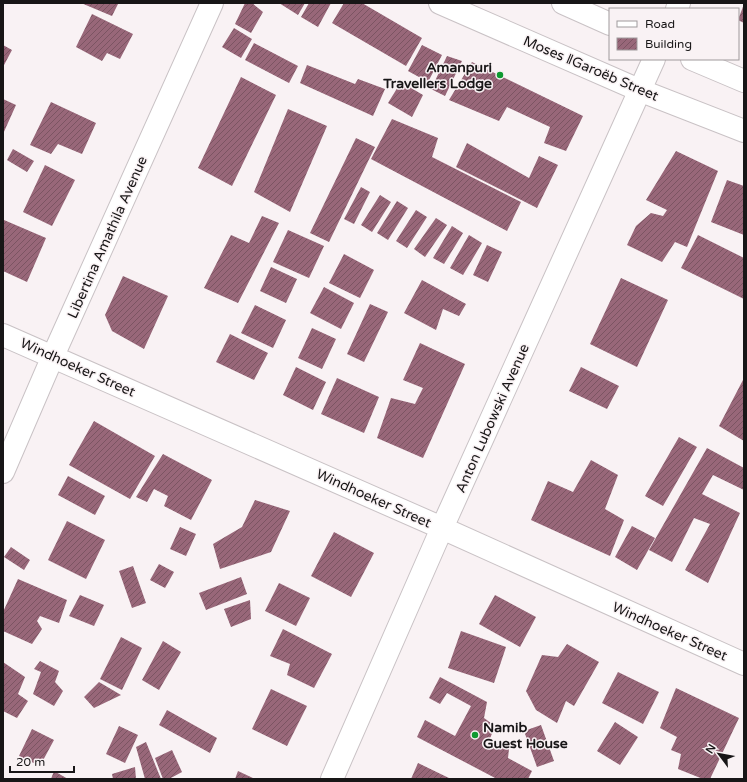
<svg xmlns="http://www.w3.org/2000/svg" width="747" height="782" viewBox="0 0 747 782" font-family="'Varela Round',sans-serif">
<defs>
<pattern id="building-hatch" width="6" height="6" patternUnits="userSpaceOnUse"><rect width="6" height="6" fill="#986779"/><path d="M-1 1l2-2M0 6l6-6M5 7l2-2" fill="none" stroke="#7b5462"/></pattern>
</defs>
<rect width="100%" height="100%" fill="#f9f2f4"/>
<path fill="url(#building-hatch)" d="M81 3H116L118 4 112 16Z
M245 3H252L263 12 251 33 235 24Z
M279 3H305L298 15Z
M309 3H331L318 27 301 17Z
M344 3H362L422 38 406 66 332 23Z
M744 4V23L738 20Z
M92 14 133 34 120 59 107 53 102 61 76 47Z
M234 28 252 39 241 58 222 47Z
M254 43 298 66 289 83 245 60Z
M3 45 12 50 3 67Z
M422 45 442 55 428 82 408 71Z
M447 56 462 61 445 96 431 89Z
M472 62 583 116 566 151 544 143 550 127 507 107 499 121 449 100Z
M307 65 355 84 358 79 385 89 373 116 300 83Z
M241 77 276 95 232 186 198 168Z
M401 82 423 95 412 117 388 103Z
M3 99 16 105 3 134Z
M51 102 96 123 82 154 58 144 51 154 30 145Z
M288 109 327 126 290 212 254 192Z
M392 119 438 138 432 157 521 202 507 231 371 159Z
M356 138 375 147 329 242 310 233Z
M467 143 529 178 539 156 558 165 537 208 456 167Z
M13 149 34 161 27 172 7 160Z
M676 151 718 171 687 247 675 242 662 262 627 245 636 226 651 213 663 216 667 210 646 200Z
M45 165 75 180 52 226 23 212Z
M727 180 744 186V235L711 222Z
M361 187 370 192 354 224 344 219Z
M380 195 391 202 372 232 361 225Z
M397 201 408 208 388 240 377 233Z
M416 210 427 217 407 248 396 241Z
M262 216 279 223 238 303 204 288 231 235 249 243Z
M436 218 447 225 425 257 414 249Z
M4 220 46 238 27 282 3 271Z
M452 226 463 233 444 264 433 258Z
M288 230 324 246 309 278 273 262Z
M469 235 482 243 463 275 450 268Z
M698 235 744 258V299L681 268Z
M487 245 502 252 488 282 473 275Z
M344 254 374 270 360 298 329 283Z
M271 267 297 279 286 303 260 291Z
M123 276 168 296 144 349 112 331 105 315Z
M621 278 668 300 637 367 590 344Z
M422 280 466 304 459 316 443 309 436 330 404 313Z
M324 287 354 303 341 329 310 313Z
M370 304 388 312 364 362 347 354Z
M255 305 286 320 273 348 241 333Z
M312 328 336 339 322 369 298 358Z
M230 334 268 353 254 380 216 362Z
M420 343 465 364 423 458 377 438 391 398 415 404 423 388 403 380Z
M296 367 326 382 313 410 283 395Z
M581 367 619 386 607 409 569 391Z
M337 378 379 397 364 433 321 414Z
M744 378V441L719 426Z
M94 421 155 456 130 499 69 465Z
M679 437 697 447 663 506 645 496Z
M707 448 744 468V490L713 475 702 494 740 513 708 583 685 570 710 524 694 518 672 562 649 550Z
M163 454 212 480 191 520 164 506 168 496 154 489 147 502 136 497Z
M591 460 618 475 605 509 624 520 610 556 531 520 548 481 573 492Z
M68 476 105 496 95 515 58 495Z
M255 500 290 511 271 552 220 569 213 544 242 527Z
M67 521 105 540 86 579 48 560Z
M632 526 655 538 637 570 615 557Z
M180 527 196 534 186 556 170 549Z
M334 532 374 553 351 597 311 576Z
M11 547 30 560 24 570 4 557Z
M159 564 174 572 165 588 150 580Z
M133 566 146 603 132 608 119 571Z
M241 577 247 594 206 610 199 593Z
M18 579 67 600 59 623 40 616 37 621 42 629 32 644 3 631V612Z
M279 583 310 598 296 626 265 611Z
M80 595 104 605 94 626 69 616Z
M495 595 536 617 520 647 479 624Z
M250 600 251 619 231 627 224 609Z
M283 629 332 654 314 688 287 675 290 664 270 656Z
M461 631 506 647 494 683 448 668Z
M121 637 142 648 122 690 100 679Z
M163 641 181 652 159 690 142 680Z
M567 644 599 662 574 706 566 701 557 723 536 710 526 691 542 655 558 657Z
M40 661 59 671 55 682 63 691 54 706 33 694 41 672 34 669Z
M3 662 25 677 18 694 28 701 17 718 3 711Z
M618 672 659 692 643 724 602 703Z
M440 677 487 702 484 718 495 726 489 741 509 749 508 758 532 771 528 779H497L417 737 425 720 455 736 471 706 447 693 440 704 429 698Z
M99 682 121 695 94 708 84 697Z
M676 688 739 718 710 779H703L678 769 681 754 671 750 677 737 660 728Z
M271 689 307 706 287 746 252 729Z
M167 710 217 738 210 753 159 725Z
M615 722 638 737 620 765 597 751Z
M541 725 554 761 537 767 524 731Z
M119 726 138 735 125 763 106 754Z
M32 729 54 740 40 766 19 756Z
M146 742 161 779H145L136 747Z
M172 750 182 772 169 779H163L155 758Z
M418 763 451 779H411Z
M135 767 136 779H113L112 774Z
M54 771 68 779H51Z
M238 771 255 779H235Z"/>
<g fill="none" stroke-linecap="round" stroke-linejoin="round">
<defs>
<path id="minor" d="M677 9 679 3
M3 335 442 528 744 664
M3 472 53 356 212 3
M332 779 442 528 654 59"/>
<path id="major" d="M440 3 639 90 744 131
M563 3 610 24
M692 59 744 81"/>
</defs>
<use href="#minor" stroke="#c9c2c5" stroke-width="24"/>
<use href="#major" stroke="#c9c2c5" stroke-width="24"/>
<use href="#minor" stroke="#fff" stroke-width="22"/>
<use href="#major" stroke="#fff" stroke-width="22"/>
</g>
<g fill="#0e9a31" stroke="#f9f2f4" stroke-width="1.5">
<circle cx="500" cy="75" r="4"/>
<circle cx="475" cy="735" r="4"/>
</g>
<g text-anchor="middle" stroke-width="3" stroke-linejoin="round" paint-order="stroke">
<g font-size="14" font-weight="bold" fill="#181617" stroke="#f9f2f4" text-anchor="end">
<text x="492" y="72">Amanpuri<tspan x="492" dy="16">Travellers Lodge</tspan></text>
<text x="483" y="732" text-anchor="start">Namib<tspan x="483" dy="16">Guest House</tspan></text>
</g>
<g font-size="14" fill="#181617" stroke="#f9f2f4">
<text transform="translate(591 68) rotate(23)" y="5">Moses ǁGaroëb Street</text>
<text transform="translate(107 237) rotate(-66)" y="5">Libertina Amathila Avenue</text>
<text transform="translate(78 367) rotate(24)" y="5">Windhoeker Street</text>
<text transform="translate(492 418) rotate(-66)" y="5">Anton Lubowski Avenue</text>
<text transform="translate(374 498) rotate(24)" y="5">Windhoeker Street</text>
<text transform="translate(670 631) rotate(24)" y="5">Windhoeker Street</text>
</g>
</g>
<rect width="747" height="782" fill="none" stroke="#181617" stroke-width="8"/>
<rect x="609" y="8" width="130" height="52" fill="#f9f2f4" stroke="#9f9a9c"/>
<rect x="617" y="21" width="20" height="6" fill="#ffffff" stroke="#9f9a9c"/>
<text x="645" y="28" font-size="12" fill="#181617">Road</text>
<rect x="617" y="38" width="20" height="12" fill="url(#building-hatch)" stroke="#9f9a9c"/>
<text x="645" y="48" font-size="12" fill="#181617">Building</text>
<g transform="translate(719 754) rotate(302)" stroke="#f9f2f4" stroke-width="3" paint-order="stroke">
<path d="M0-3L7 15L0 10L-7 15Z" fill="#181617"/>
<text y="-6" font-size="11" font-weight="bold" text-anchor="middle" fill="#181617">N</text>
</g>
<path d="M10 766v6h64v-6" fill="none" stroke="#181617" stroke-width="2"/>
<text x="16" y="766" font-size="12" fill="#181617" stroke="#f9f2f4" stroke-width="3" paint-order="stroke">20 m</text>
</svg>
